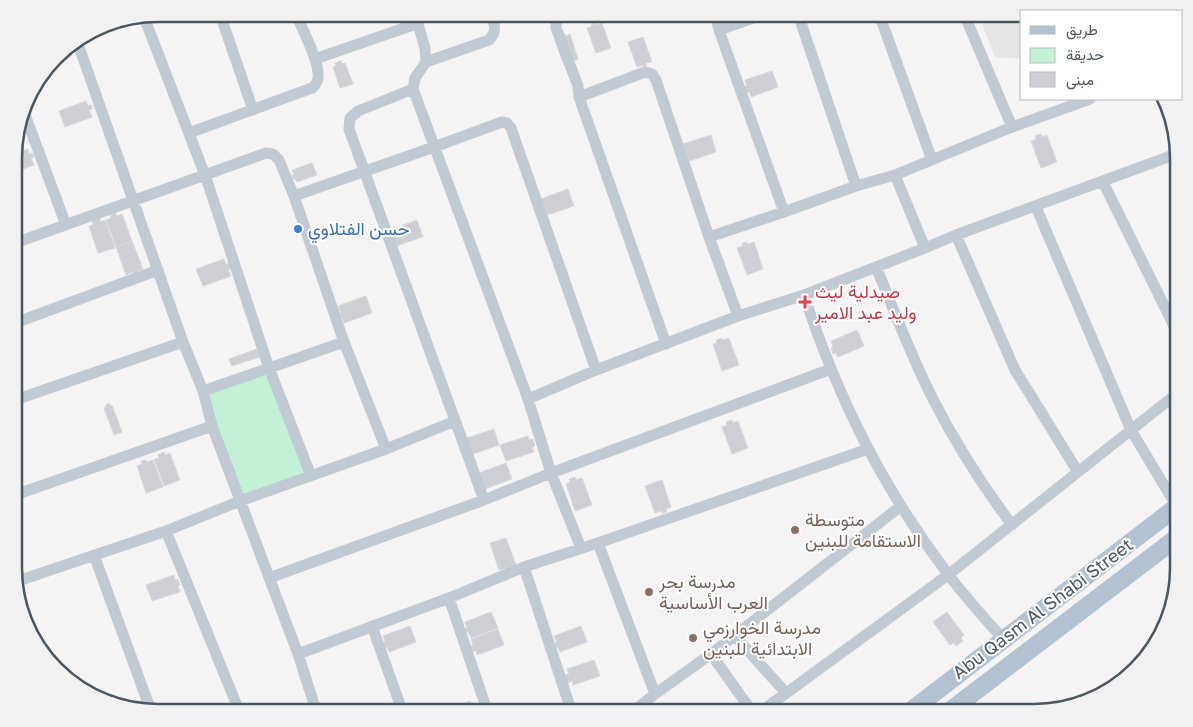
<svg xmlns="http://www.w3.org/2000/svg" width="1193" height="727" viewBox="0 0 1193 727" font-family="'Golos Text',Vazirmatn,sans-serif">
<rect width="100%" height="100%" fill="#f5f3f3"/>
<path fill="#e6e4e5" d="M978 14H1022V59L995 57Z"/>
<path fill="#c3f1d5" d="M269 368 311 476 240 501 203 391Z"/>
<path fill="#cdcfd5" stroke="#d7d9de" d="M595 23 596 25 602 23 611 48 596 53 587 28 592 26 591 24Z
M564 33 566 36 570 34 578 59 564 65 555 40 558 35Z
M643 37 652 62 646 63 647 66 643 67 642 65 637 67 628 42Z
M341 61 342 64 345 63 353 84 340 88 333 67 336 66 335 63Z
M772 71 778 87 751 97 749 92 746 93 744 87 747 86 745 80Z
M86 101 88 106 91 105 92 109 89 110 92 117 65 127 59 111Z
M1041 134 1042 137 1047 135 1057 162 1041 168 1031 141 1036 139 1035 136Z
M711 135 716 152 689 161 683 144Z
M28 149 29 154 32 153 34 157 31 158 34 165 15 172V154Z
M312 163 317 175 297 182 295 179H293L292 175H294L292 170Z
M568 189 574 206 547 215 541 199Z
M116 213 117 216 122 214 132 241 116 247 106 220 111 218 110 215Z
M100 218 101 222 105 220 115 248 98 253 89 226 93 225 92 221Z
M417 220 423 237 396 246 390 230Z
M132 241 143 269 137 271 138 273 133 275 132 272 126 275 116 247Z
M747 242V244L754 242 763 269 747 275 737 248 743 246 742 243Z
M224 259 226 264 229 263 231 269 228 270 231 276 203 286 196 269Z
M366 296 372 313 344 323 342 317 340 318 338 314 341 313 338 306Z
M857 330 864 346 838 357 836 353 833 354 831 348 833 347 831 341Z
M722 338 723 340 729 338 739 365 722 371 713 344 717 343 716 340Z
M257 349 260 357 232 366 229 359Z
M109 403 110 406 112 405 122 432 114 435 104 408 106 407V405Z
M732 420 733 423 738 421 748 448 732 454 722 427 727 425 726 422Z
M494 429 499 445 473 454 467 438Z
M528 436 529 440 533 439 535 446 532 448 534 452 506 461 500 445Z
M164 452 165 455 170 453 180 480 164 486 154 459 159 458 158 455Z
M146 460 147 462 153 460 163 487 146 493 137 466 142 464 141 461Z
M506 463 512 479 485 489 479 473Z
M575 477 576 480 582 478 592 505 575 511 566 484 570 482 569 479Z
M662 480 671 507 666 509 667 512 662 513 661 511 655 513 645 486Z
M506 538 516 565 506 571 505 568 499 570 490 543Z
M174 575 175 580 178 579 180 585 178 586 180 592 152 601 146 585Z
M491 612 498 628 471 638 468 632 466 633 464 629 467 628 465 622Z
M947 612 964 635 961 638 963 641 956 646 954 643 950 645 933 622Z
M410 626 416 642 389 652 387 647 384 648 382 643 385 641 383 636Z
M581 626 587 642 560 652 558 647 556 648 554 643 557 642 554 636Z
M498 629 504 645 477 655 476 651 473 652 471 646 473 645 471 639Z
M594 660 600 676 573 685 572 681 568 683 565 675 569 674 567 669Z
M470 701 472 706 475 705 478 711 475 712V713H444V711Z"/>
<g fill="none" stroke-linecap="round" stroke-linejoin="round">
<path stroke="#c1cad2" stroke-width="11" d="M220 14 253 110
M415 14 425 48 426 62
M491 14C494 24 498 31 489 40L426 62 415 78 413 89 528 399 551 473 581 548
M569 14C560 17 556 17 556 28L578 86 579 97 666 344
M715 14 719 30 784 212
M798 14 856 186
M879 14 932 160
M964 14 1012 127
M144 17 205 175 269 368 311 476
M719 30 765 14
M77 41 183 342 203 391 212 426 298 654 317 713
M315 59 419 23
M413 89 358 111 350 118 349 129 484 500
M579 97 645 72 652 74 656 80 709 237 738 316
M24 112 66 225
M189 133 312 88C316 85 317 83 318 78 320 62 302 29 296 14
M895 175 925 248
M1103 182 1179 336
M294 196 434 147 502 122 507 123 511 128 596 370
M1036 207 1131 430 1177 507
M956 235 1015 370 1078 472
M709 237 784 212 856 186 895 175 1012 127 1090 99
M15 243 266 153 273 154 279 160 294 196 344 342 386 449
M876 267C895 312 912 359 935 403 957 446 983 486 1012 525
M804 295C838 398 882 487 948 574 965 597 985 619 1004 640
M15 323 158 270
M203 391 344 342
M528 399 596 370 738 316 804 295 925 248 956 235 1179 153
M15 400 183 342
M15 495 212 426
M166 531 240 713
M598 543 655 694
M94 555 151 711
M524 567 572 713
M269 578 484 500 551 473 831 369
M15 582 166 531 240 501 386 449 455 421
M449 598 488 713
M372 626 403 713
M735 636 786 693
M298 654 449 598 524 567 598 543 868 449
M711 654 753 713
M773 702 781 713
M631 713 655 694 711 654 901 506
M759 713 948 575 1179 392"/>
<path stroke="#b3c2d1" stroke-width="18" d="M908 713 1179 505
M947 713 1179 536"/>
</g>
<circle fill="#3f7fe0" stroke="#fff" stroke-width="2" cx="298" cy="229" r="5"/>
<path fill="#e0444e" stroke="#fff" stroke-width="2" d="M802.5 294.5h5v5h5v5h-5v5h-5v-5h-5v-5h5z"/>
<g fill="#8d6e63" stroke="#fff" stroke-width="2">
<circle cx="795" cy="530" r="5"/>
<circle cx="649" cy="592" r="5"/>
<circle cx="693" cy="638" r="5"/>
</g>
<g text-anchor="middle" stroke-width="4" stroke-linejoin="round" paint-order="stroke">
<g font-size="18" fill="#366cbe" stroke="#fff" text-anchor="start">
<text x="308" y="235">حسن الفتلاوي</text>
</g>
<g font-size="18" fill="#be3a42" stroke="#fff" text-anchor="start">
<text x="815" y="298">صيدلية ليث<tspan x="815" dy="21">وليد عبد الامير</tspan></text>
</g>
<g font-size="18" fill="#785e54" stroke="#fff" text-anchor="start">
<text x="805" y="526">متوسطة<tspan x="805" dy="21">الاستقامة للبنين</tspan></text>
<text x="659" y="588">مدرسة بحر<tspan x="659" dy="21">العرب الأساسية</tspan></text>
<text x="703" y="634">مدرسة الخوارزمي<tspan x="703" dy="21">الابتدائية للبنين</tspan></text>
</g>
<g font-size="18" fill="#4a5661" stroke="#fff">
<text transform="translate(1043 609) rotate(-37)" y="6">Abu Qasm Al Shabi Street</text>
</g>
</g>
<path d="M0 0H1193V727H0ZM158 22H1034A136 136 0 0 1 1170 158V568A136 136 0 0 1 1034 704H158A136 136 0 0 1 22 568V158A136 136 0 0 1 158 22Z" fill="#f1f1f2" fill-rule="evenodd"/>
<path fill="none" stroke="#4a5661" stroke-width="2.5" d="M158 22H1034A136 136 0 0 1 1170 158V568A136 136 0 0 1 1034 704H158A136 136 0 0 1 22 568V158A136 136 0 0 1 158 22Z"/>
<rect x="1020" y="10" width="162" height="90" fill="#ffffff" stroke="#b7bbc0"/>
<rect x="1030" y="26" width="25" height="8" fill="#b3c2d1" stroke="#b7bbc0"/>
<text x="1066" y="35" font-size="15" fill="#4a5661">طريق</text>
<rect x="1030" y="48" width="25" height="15" fill="#c3f1d5" stroke="#b7bbc0"/>
<text x="1066" y="60" font-size="15" fill="#4a5661">حديقة</text>
<rect x="1030" y="72" width="25" height="15" fill="#cdcfd5" stroke="#b7bbc0"/>
<text x="1066" y="85" font-size="15" fill="#4a5661">مبنى</text>
</svg>
